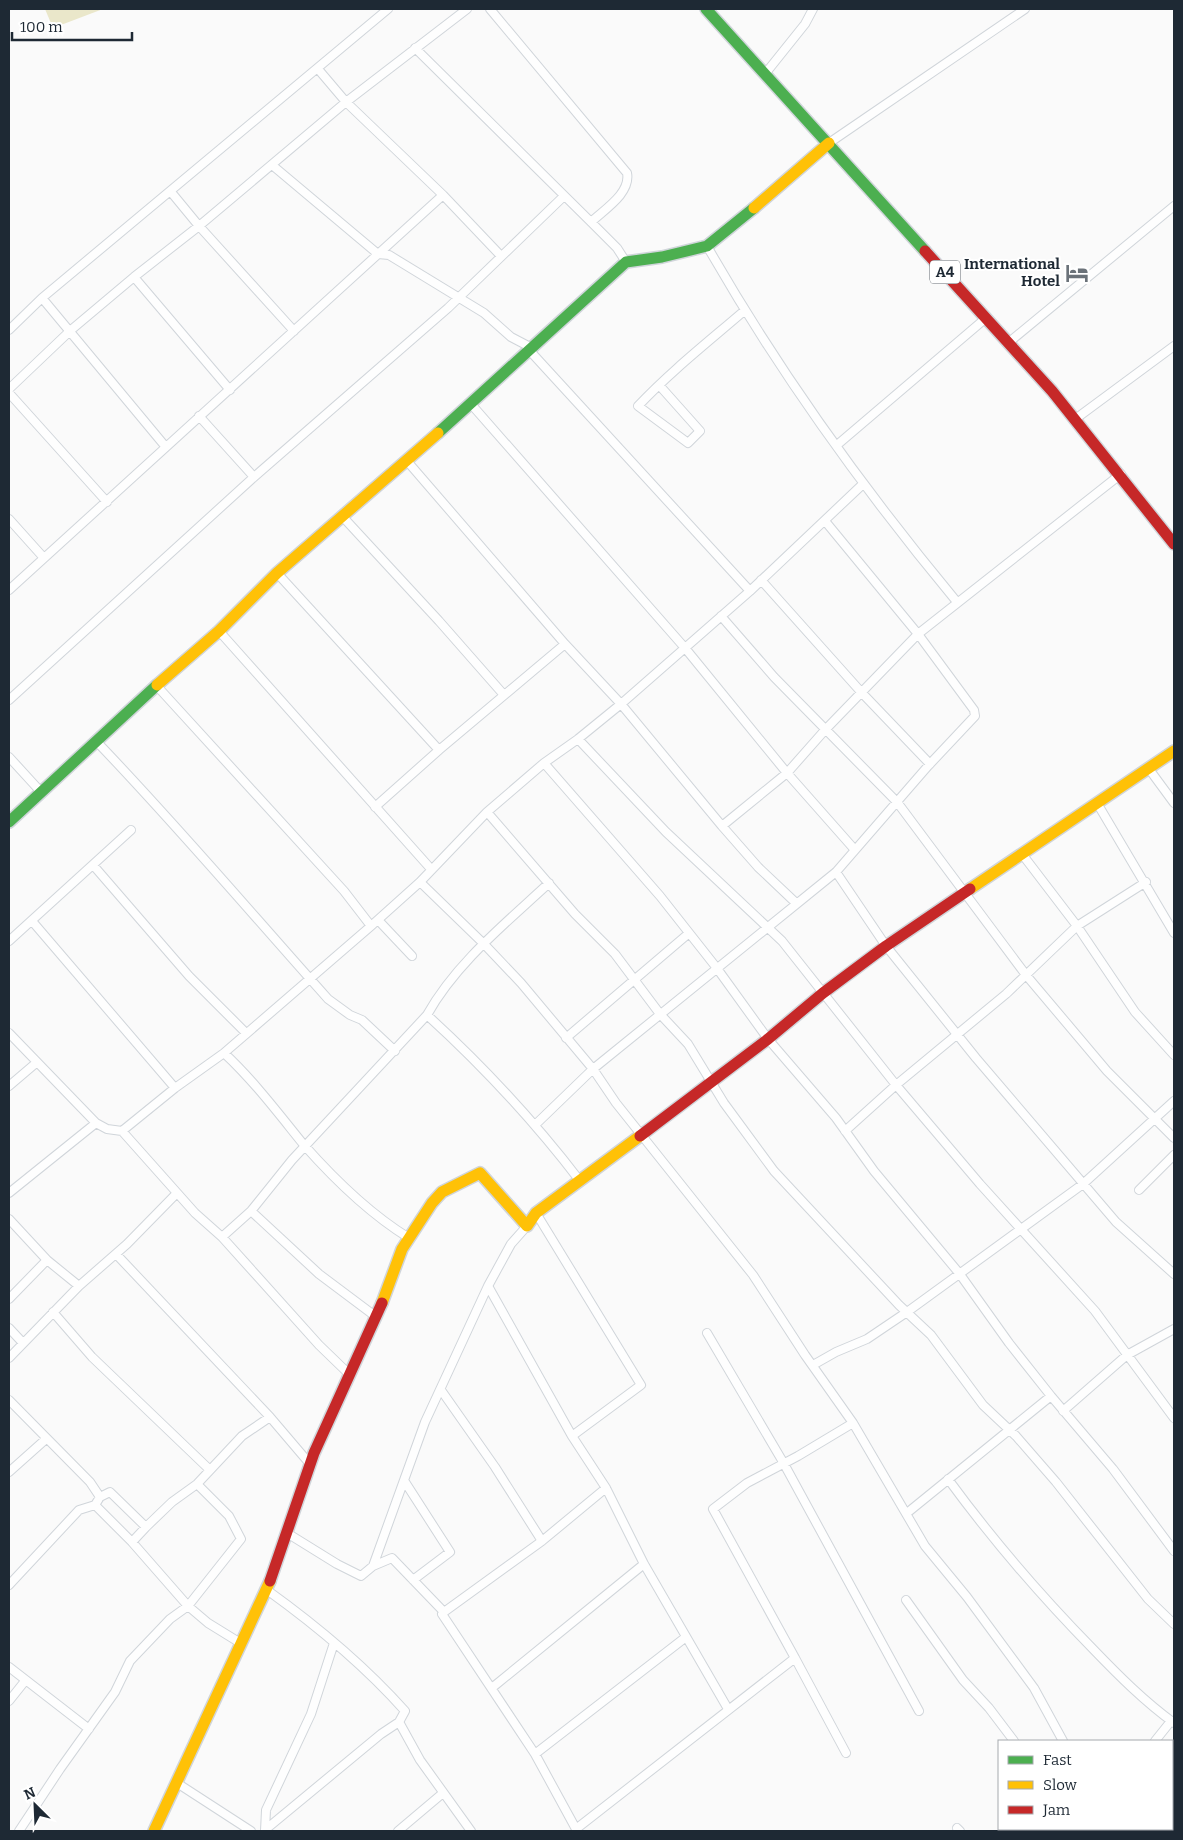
<svg xmlns="http://www.w3.org/2000/svg" width="1183" height="1840" viewBox="0 0 1183 1840" font-family="Bitter,serif">
<rect width="100%" height="100%" fill="#fafafa"/>
<path fill="#eae7ca" d="M45 9H103L53 28Z"/>
<g fill="none" stroke-linecap="round" stroke-linejoin="round">
<path stroke="#c3be81" stroke-width="2.5" d="M1172 1803 1174 1804
M1086 1831V1829"/>
<defs>
<path id="street" d="M490 9 627 173C631 193 605 209 591 222
M415 48 591 222 617 248 626 262
M318 69 346 102 443 195 501 256
M765 74 805 24 813 9
M829 143 1025 9
M272 165 378 254 389 255 484 313 511 337 532 348
M171 192 199 226 294 331
M707 246C779 372 864 490 957 602
M134 277 230 390
M42 298 165 446
M9 330 42 298 388 9
M1008 343 1174 206
M530 351 750 591
M659 385 700 431 688 443 638 406C671 371 708 342 744 311
M9 389 71 330 134 277 199 226 346 102 467 9
M9 393 107 502
M471 404 685 648 787 773 855 850
M199 416 254 477
M1074 420 1174 346
M837 445 986 318
M407 461 565 644 621 704 722 826 758 867 796 903
M342 516 439 621 504 695
M9 519 44 558
M277 573 439 750
M761 580 862 693 930 764
M9 590 443 195
M721 616 774 677 897 802 1026 975 1107 1071 1174 1138
M219 631 431 869
M156 685 344 891 371 926
M9 700 254 477 448 308 564 196
M578 739 666 832 782 941 896 1085 980 1184 1095 1311 1174 1418
M96 741C176 824 251 913 328 999L350 1015 362 1020 395 1051
M9 757 41 792
M544 763 660 896 716 967 768 1039 836 1118 874 1171 959 1273 1009 1343 1051 1396 1113 1469 1174 1551
M1149 769 1174 803
M1097 803 1174 933
M375 807 439 750 565 644
M487 812 575 914 615 954 660 1014 688 1044 724 1103 774 1171 899 1305 931 1335 983 1405 1016 1436 1056 1482 1148 1599 1174 1624
M722 826 787 773 825 730 918 634 1121 474
M1022 854 1077 926 1135 1012 1174 1055
M93 865 189 976 246 1033
M836 872 886 946 976 1058 1116 1222 1174 1274
M420 882 484 944 521 983 593 1069 616 1103 753 1275 805 1355 853 1423 925 1546 967 1597 1034 1688 1063 1741
M378 920 412 956
M32 921 175 1088
M9 941 131 830
M427 1015C483 1066 534 1121 580 1181
M9 1033 96 1123 107 1129 122 1131 195 1213 222 1237 319 1345 349 1374
M566 1038 688 934
M224 1053C254 1081 278 1113 304 1145 335 1180 370 1214 409 1238
M9 1086 36 1063
M535 1125 593 1069 836 872 928 766 975 716 974 710 918 634 825 521
M122 1131 175 1088 224 1053 371 926 420 882 487 812 544 763 578 739 621 704 750 591 863 484
M845 1131 896 1085 1006 994 1077 926 1146 882
M1139 1190 1174 1155
M9 1193 96 1123
M251 1211 319 1274 375 1316
M536 1213 641 1385 572 1436
M9 1219 47 1260 9 1299
M527 1226 511 1244 488 1286 572 1436 606 1488 644 1564 728 1709
M222 1237 251 1211 292 1160 427 1015C456 963 506 923 549 883
M116 1254 270 1417 310 1464
M47 1260 79 1286
M53 1312 92 1357 210 1470
M9 1328 23 1343
M707 1333 783 1462 919 1711
M9 1358 79 1286 127 1244 177 1193
M813 1365 836 1352 867 1339 907 1312 1083 1184 1174 1101
M441 1390 495 1467 542 1541
M9 1400 90 1482 100 1497 95 1505 132 1542 188 1606 208 1623 242 1644
M1063 1411 1127 1355 1174 1329
M9 1472 46 1439
M948 1479C992 1539 1041 1596 1093 1649 1119 1676 1144 1701 1174 1723
M405 1482 450 1552 413 1580
M100 1497 110 1492 146 1527 132 1542
M907 1513 1051 1396
M146 1527 172 1502 197 1484 242 1436 270 1417
M287 1533 337 1564 361 1576 373 1566 392 1558 444 1612 442 1614 535 1754 576 1829
M373 1566 425 1422 488 1286
M9 1585 79 1510 95 1505
M267 1590C317 1626 364 1665 405 1711L399 1722 420 1760 471 1831
M906 1600 963 1680 989 1708 1014 1741
M444 1612 542 1541 606 1488
M795 1658 846 1753
M9 1667 89 1729
M493 1687 644 1564
M9 1701 25 1681
M1155 1741 1171 1721
M535 1754 686 1637
M177 1783 251 1831
M957 1828 960 1831
M1050 1829 1052 1831
M265 1830 381 1734 399 1722
M19 1831 60 1769 115 1692 130 1661 170 1619 188 1606 241 1539 229 1516 197 1484
M265 1831 266 1810 311 1714 334 1643
M398 1831 443 1793
M577 1831 576 1829 795 1658 713 1509 747 1483 798 1456 853 1423
M1075 1831 1076 1829"/>
<path id="fast" d="M706 9 925 251
M438 433 626 262 662 257 707 246 754 208
M9 822 157 685"/>
<path id="slow" d="M754 208 829 143
M157 685 219 631 277 573 438 433
M970 889 1174 751
M382 1303 402 1249 432 1203 442 1192 480 1173 527 1226 536 1213 640 1136
M154 1831 270 1581"/>
<path id="jam" d="M925 251 1052 391 1174 544
M640 1136 768 1039 823 993 886 946 970 889
M270 1581 314 1453 382 1303"/>
</defs>
<use href="#street" stroke="#d0d5da" stroke-width="10"/>
<use href="#fast" stroke="#d0d5da" stroke-width="14"/>
<use href="#slow" stroke="#d0d5da" stroke-width="14"/>
<use href="#jam" stroke="#d0d5da" stroke-width="14"/>
<use href="#street" stroke="#fefefe" stroke-width="8"/>
<use href="#fast" stroke="#4caf50" stroke-width="11"/>
<use href="#slow" stroke="#ffc107" stroke-width="11"/>
<use href="#jam" stroke="#c62828" stroke-width="11"/>
</g>
<defs>
<symbol id="hotel-bare" viewBox="-9 -9 18 18"><path d="M-6-4.5h1.5V1H6V5H4.5V3h-9V5H-6ZM-4 0a1.8 1.8 0 1 1 3.6 0ZM.5 0V-2.5h3Q6-2.5 6 0Z" fill="#6b7279" stroke="#fff" stroke-width="2.5" paint-order="stroke"/></symbol>
</defs>
<g fill-rule="evenodd">
<use href="#hotel-bare" x="1061" y="257" width="32" height="32"/>
</g>
<g text-anchor="middle" stroke-width="4" stroke-linejoin="round" paint-order="stroke">
<rect fill="#fff" stroke="#626971" stroke-width="1" x="930" y="260.5" width="30" height="23" rx="4"/>
<g font-size="14" font-weight="bold" fill="#1e2934">
<text x="945" y="277">A4</text>
</g>
<g font-size="15" font-weight="bold" fill="#1e2934" stroke="#fff" text-anchor="end">
<text x="1060" y="269">International<tspan x="1060" dy="17">Hotel</tspan></text>
</g>
</g>
<rect width="1183" height="1840" fill="none" stroke="#1e2934" stroke-width="20"/>
<rect x="998" y="1740" width="175" height="90" fill="#ffffff" stroke="#a5a9ae"/>
<rect x="1008" y="1756" width="25" height="8" fill="#4caf50" stroke="#a5a9ae"/>
<text x="1043" y="1765" font-size="15" fill="#1e2934">Fast</text>
<rect x="1008" y="1781" width="25" height="8" fill="#ffc107" stroke="#a5a9ae"/>
<text x="1043" y="1790" font-size="15" fill="#1e2934">Slow</text>
<rect x="1008" y="1806" width="25" height="8" fill="#c62828" stroke="#a5a9ae"/>
<text x="1043" y="1815" font-size="15" fill="#1e2934">Jam</text>
<g transform="translate(35 1805) rotate(336)" stroke="#ffffff" stroke-width="4" paint-order="stroke">
<path d="M0-4L9 19L0 12L-9 19Z" fill="#1e2934"/>
<text y="-8" font-size="14" font-weight="bold" text-anchor="middle" fill="#1e2934">N</text>
</g>
<path d="M12 32v8h120v-8" fill="none" stroke="#1e2934" stroke-width="2.5"/>
<text x="20" y="32" font-size="15" fill="#1e2934" stroke="#ffffff" stroke-width="4" paint-order="stroke">100 m</text>
</svg>
